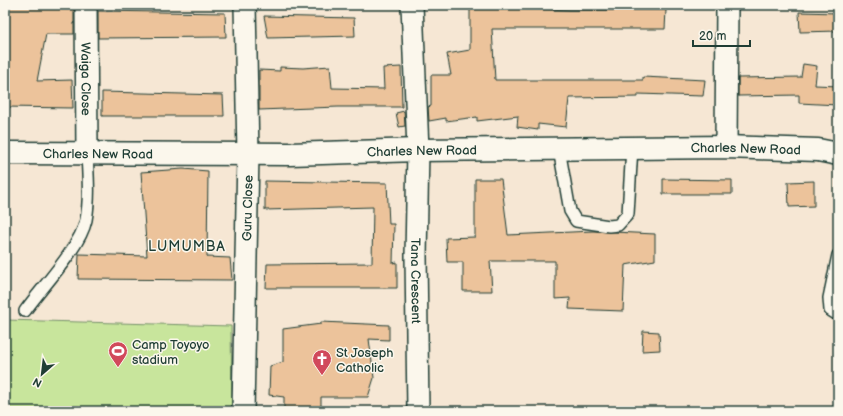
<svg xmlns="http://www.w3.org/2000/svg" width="843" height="416" viewBox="0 0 843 416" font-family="'Balsamiq Sans',sans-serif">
<rect width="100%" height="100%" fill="#f6e7d4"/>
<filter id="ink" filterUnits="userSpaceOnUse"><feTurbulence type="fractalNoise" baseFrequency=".025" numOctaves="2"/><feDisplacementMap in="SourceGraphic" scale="8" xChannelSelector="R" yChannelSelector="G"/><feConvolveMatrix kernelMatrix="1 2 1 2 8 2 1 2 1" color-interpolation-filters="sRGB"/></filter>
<g filter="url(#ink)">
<path fill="#c8e59c" stroke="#749168" d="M5 320 231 326 232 411H5Z"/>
<path fill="#ecc39b" stroke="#1f3d34" d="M5 5H74V34H46L37 81 72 80 73 108 5 107Z
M470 6 570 10H666L665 29H492L495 80H643V77L705 80 703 96 638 94V97L569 98 566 127 538 124V130L517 127 518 116 477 121V117L446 121V118L429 121 428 107 431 106V75H451L447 54 470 50Z
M98 11 225 13 226 37 98 38Z
M799 12 838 13V31L800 32Z
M264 16 354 18 355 36 268 38Z
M803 64 817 66 815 85 838 86V105L799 103V95L738 96V78L801 77Z
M330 66 332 88 384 89 383 68 401 67 402 107H338L259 110V70L280 71V67L303 68Z
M102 92 223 95 224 116H102Z
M404 111 405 126 399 127 396 113Z
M183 169 208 171 207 257 230 258 232 280 78 279 79 254 147 256 141 172Z
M475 179H501L508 235 593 231 655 234V260L625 265 623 311 569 309 570 298 555 299V261H490L492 291H463V262H447L446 238 475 237Z
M663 179 732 180V194H663Z
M265 181 387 183 389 224H394L393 263 397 262V288H266L267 264 372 263 373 207 265 210Z
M814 181V206L789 207 788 182Z
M321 322 389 325V340L369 339 374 378 368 397H321V411H284V397L269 395 270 366 283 362V329L321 324Z
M643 331 659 332 660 350 642 351Z"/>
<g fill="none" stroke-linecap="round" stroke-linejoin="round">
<defs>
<path id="lane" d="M559 149 570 211 576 221 609 226 618 225 628 214 632 147
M838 255 829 298 830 310 838 315
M25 311C42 287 80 248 86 220 90 198 88 175 87 153"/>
<g id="street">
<path id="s1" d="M86 5 87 153"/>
<path id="s2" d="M412 5 418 150 416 256 418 411"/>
<path d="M726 147 727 5"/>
<path id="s3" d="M243 411 248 154 245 5"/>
</g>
<g id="secondary">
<path id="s4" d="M5 153 290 154 418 150 726 147 818 150 838 154"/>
</g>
</defs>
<use href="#lane" stroke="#1f3d34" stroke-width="14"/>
<use href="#street" stroke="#1f3d34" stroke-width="24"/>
<use href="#secondary" stroke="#1f3d34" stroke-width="25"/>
<use href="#lane" stroke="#fbf7ec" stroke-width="11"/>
<use href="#street" stroke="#fbf7ec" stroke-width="21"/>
<use href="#secondary" stroke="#fbf7ec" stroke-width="22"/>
</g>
</g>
<defs>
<symbol id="stadium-pin" viewBox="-11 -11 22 30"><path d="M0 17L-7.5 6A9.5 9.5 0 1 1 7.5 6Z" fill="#d1495b" stroke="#fbf7ec"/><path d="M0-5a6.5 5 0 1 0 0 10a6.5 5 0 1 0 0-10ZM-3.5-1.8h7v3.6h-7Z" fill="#fff"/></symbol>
<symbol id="church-pin" viewBox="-11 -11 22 30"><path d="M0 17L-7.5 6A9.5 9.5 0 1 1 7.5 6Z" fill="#d1495b" stroke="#fbf7ec"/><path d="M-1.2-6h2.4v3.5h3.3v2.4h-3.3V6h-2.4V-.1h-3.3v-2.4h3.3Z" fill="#fff"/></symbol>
</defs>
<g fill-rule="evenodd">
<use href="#stadium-pin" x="107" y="340" width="22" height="30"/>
<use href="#church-pin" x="311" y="348" width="22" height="30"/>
</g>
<g text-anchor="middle" stroke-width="3" stroke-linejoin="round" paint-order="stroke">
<g font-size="13" fill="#1f3d34" stroke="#fbf7ec">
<text dy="5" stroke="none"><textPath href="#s1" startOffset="74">Waiga Close</textPath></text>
<text dy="5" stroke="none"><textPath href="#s4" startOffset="741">Charles New Road</textPath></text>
<text dy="5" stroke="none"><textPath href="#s4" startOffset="417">Charles New Road</textPath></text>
<text dy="5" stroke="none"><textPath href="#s4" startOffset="93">Charles New Road</textPath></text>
<text dy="5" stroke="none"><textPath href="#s3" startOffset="203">Guru Close</textPath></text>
<text dy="5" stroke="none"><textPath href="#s2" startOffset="276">Tana Crescent</textPath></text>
</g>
<g font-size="13" fill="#1f3d34" stroke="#fbf7ec" text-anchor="start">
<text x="132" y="349">Camp Toyoyo<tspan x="132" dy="15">stadium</tspan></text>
<text x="336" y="357">St Joseph<tspan x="336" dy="15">Catholic</tspan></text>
</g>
<g font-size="14" letter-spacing="1" fill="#1f3d34" stroke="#fbf7ec">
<text x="187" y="251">LUMUMBA</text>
</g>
</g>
<rect width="843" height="416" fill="none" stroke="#fbf7ec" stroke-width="20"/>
<rect x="10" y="10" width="823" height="396" fill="none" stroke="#1f3d34" stroke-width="1.5" filter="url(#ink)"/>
<g transform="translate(42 374) rotate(208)" stroke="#fbf7ec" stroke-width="3" paint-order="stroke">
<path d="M0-3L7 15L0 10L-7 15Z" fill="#1f3d34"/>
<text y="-6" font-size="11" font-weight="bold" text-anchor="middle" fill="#1f3d34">N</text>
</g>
<path d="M693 40v6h57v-6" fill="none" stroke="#1f3d34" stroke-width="2"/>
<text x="699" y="40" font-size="12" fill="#1f3d34" stroke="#fbf7ec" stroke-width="3" paint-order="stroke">20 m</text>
</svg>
